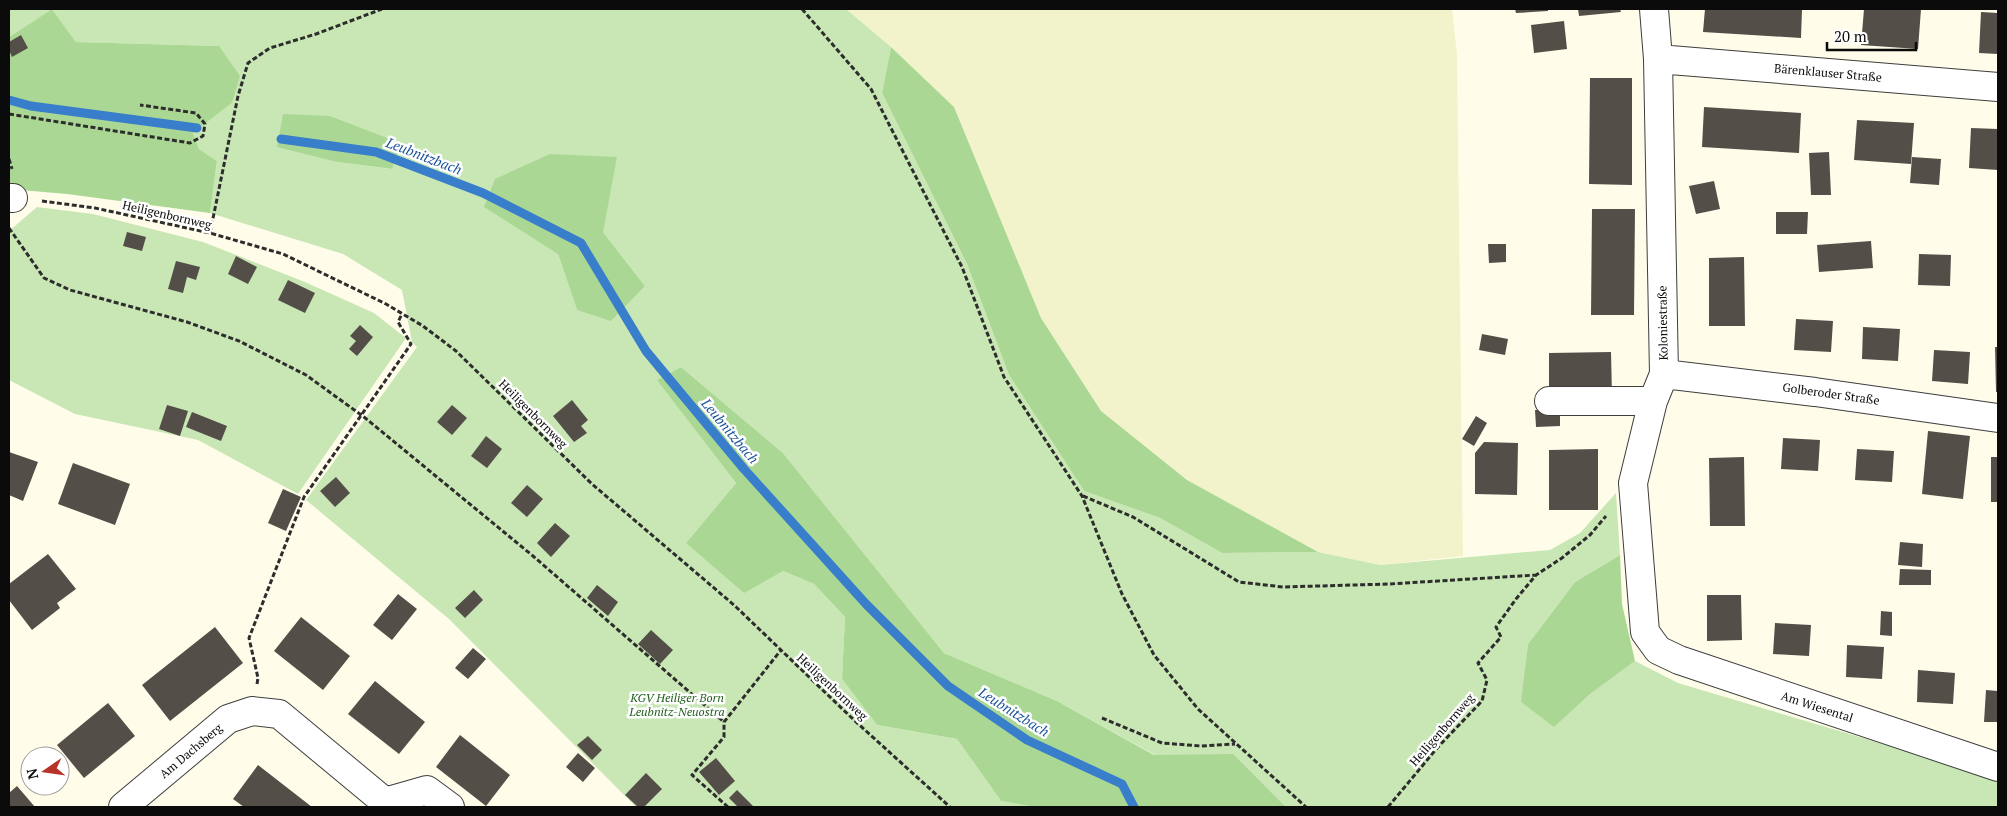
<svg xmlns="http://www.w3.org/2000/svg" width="2007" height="816" viewBox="0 0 2007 816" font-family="'PT Serif',serif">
<rect width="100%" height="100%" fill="#fffdea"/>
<path fill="#f2f3cb" d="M846 9H1452L1457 54 1463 556 1380 565 1318 552 1187 480 1101 411 1041 318 954 107 891 47Z"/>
<path fill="#c9e7b5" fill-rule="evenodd" d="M9 9H846L891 47 882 93 967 264 1009 375 1084 491 1160 518 1222 553 1318 552 1380 565 1550 550 1580 533 1616 493 1620 555 1575 582 1528 644 1522 702 1554 726 1589 695 1635 661 1678 683 1998 778V807H1286L1233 755H1155L1057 701 944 653 783 453 681 367 658 380 736 483 686 543 783 571 814 584 845 617 842 679 877 725 957 739 1001 801 1035 807H636L449 619 306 500 417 347 412 342 402 290 343 254 210 213 217 161 199 149 193 133 232 103 219 46 76 42 52 9 9 37ZM400 143 391 169 337 162ZM603 232 645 286 577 310 558 254Z
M37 207 93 214 203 242 305 282 374 313 406 338 298 494 198 440 75 414 9 380V231Z"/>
<path fill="#aad894" d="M52 9 76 42 219 46 240 76 232 103 193 133 199 149 217 161 210 213 67 194 9 189V37Z
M891 47 954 107 1041 318 1101 411 1187 480 1318 552 1222 553 1160 518 1084 491 1009 375 967 264 882 93Z
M283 114 330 116 400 143 392 169 337 162 277 147Z
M550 154 617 157 603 232 645 286 611 321 577 310 558 254 484 207 495 179Z
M681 367 783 453 944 653 1057 701 1154 755 1233 754 1286 807H1035L1001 801 957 739 877 725 842 679 845 617 814 584 783 571 744 593 686 543 736 483 657 380Z
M1620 555 1622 604 1635 661 1589 695 1554 727 1521 702 1528 644 1575 582Z"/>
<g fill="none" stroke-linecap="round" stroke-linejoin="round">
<path stroke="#387eca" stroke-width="9" d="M9 100 31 106 197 128
M281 139 376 152 483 193 581 243 646 351 744 469 866 604 948 686 1027 740 1122 784 1134 807"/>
</g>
<path fill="#534e48" d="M1515 9H1548V11L1516 13Z
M1578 9H1620L1621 12 1579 16Z
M1705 9H1802L1801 38 1703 32Z
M1864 9H1921L1918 49 1861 45Z
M1981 12 1998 13V54L1979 53Z
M1564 21 1567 49 1534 53 1531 25Z
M21 35 28 48 12 57 9 50V42Z
M1590 78H1632V185L1589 184Z
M1704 107 1801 113 1799 153 1702 147Z
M1857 120 1914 123 1911 164 1854 160Z
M1971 128 1998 129V170L1969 168Z
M1829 152 1831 195H1811L1809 153Z
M1912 157 1941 159 1939 185 1910 183Z
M1714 181 1720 209 1696 214 1689 186Z
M1592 209H1635L1634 315H1591Z
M1776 212H1808L1807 234H1776Z
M127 232 146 237 142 251 123 246Z
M1871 241 1873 268 1819 272 1817 245Z
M1488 244H1506V262L1489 263Z
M1919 254 1951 255 1950 286 1918 285Z
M236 256 257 267 248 284 228 274Z
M1744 257 1745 326H1709V258Z
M176 261 200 267 196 280 187 277 183 293 168 289Z
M288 280 315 293 305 313 278 300Z
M1796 319 1833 321 1831 352 1794 350Z
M360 325 373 337 357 356 349 349 356 341 350 336Z
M1863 327 1900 329 1898 361 1862 359Z
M1482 334 1508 339 1505 355 1479 350Z
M1995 347H1998V392H1996Z
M1934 350 1970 352 1968 384 1932 381Z
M1611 352 1612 396 1549 397V353Z
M572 400 588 420 581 426 587 433 574 442 553 416Z
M167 405 188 411 180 436 159 429Z
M452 405 467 418 452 435 437 422Z
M1560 409V426L1536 427 1535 410Z
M192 412 227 426 221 441 186 427Z
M1476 416 1487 423 1474 446 1462 439Z
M1928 431 1970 436 1963 499 1922 494Z
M486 436 502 449 487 468 471 456Z
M1783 438 1820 440 1818 471 1781 469Z
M1484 442 1518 443 1517 495 1475 494V453Z
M1598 449V510H1549V450Z
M1857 449 1894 451 1892 482 1855 480Z
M9 452 38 462 23 501 9 495Z
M1744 457 1745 526H1710L1709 458Z
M1991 457H1998V502H1991Z
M73 463 130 484 115 525 58 504Z
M336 477 350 493 335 507 320 491Z
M527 485 543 499 527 517 511 503Z
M283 489 301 497 286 531 268 523Z
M555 523 570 536 551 557 537 543Z
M1900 542 1923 544 1922 567 1898 565Z
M48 554 76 589 57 603 60 608 32 630 9 600V584Z
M1900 569 1931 570V585H1899Z
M597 585 618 602 608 616 587 598Z
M474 590 483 600 465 618 455 608Z
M398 594 417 609 392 640 373 625Z
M1707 595H1741L1742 640 1707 641Z
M1881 611 1892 612V636L1880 635Z
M301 617 350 656 323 690 274 651Z
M1775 623 1811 625 1809 656 1773 654Z
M215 627 243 663 170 721 142 685Z
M651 630 673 650 660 664 638 644Z
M1847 645 1884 647 1882 679 1846 677Z
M473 648 486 659 468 679 455 668Z
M1918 670 1955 673 1953 704 1917 702Z
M375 681 425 722 399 754 348 714Z
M1986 690 1998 691V722H1984Z
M108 703 135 736 84 778 57 745Z
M460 735 510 775 486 806 436 767Z
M588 736 602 750 592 760 577 745Z
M578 753 595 768 583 782 566 767Z
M716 758 735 781 719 795 699 772Z
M258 765 312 807H244L233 799Z
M646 773 662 789 644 807H638L625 795Z
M17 786 35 807H9V793Z
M737 790 754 807H738L729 798Z"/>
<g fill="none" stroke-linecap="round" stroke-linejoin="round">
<defs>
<path id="minor" d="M1654 9 1658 59 1664 374 1653 401 1633 483 1645 632 1658 650 1679 660 1998 767
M1658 59 1998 87
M9 198H13
M1664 374 1815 392 1998 418
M1549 401H1653
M385 802 427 790 450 807
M123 807 228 719 252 711 279 714 385 802V807"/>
</defs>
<use href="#minor" stroke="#3e3e3e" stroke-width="30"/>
<path stroke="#2d2d2d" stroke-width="3" stroke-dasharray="5 2.5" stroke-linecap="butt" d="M802 9 871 89 962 267 1004 377 1082 496 1122 594 1154 655 1198 709 1306 807
M9 114 190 143 203 136 205 124 196 113 140 105
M9 159 12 169
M42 201 95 208 210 233 283 254 386 304 423 326 456 351 592 484 734 605 855 721 950 807
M9 228 44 278 70 290 187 322 239 341 306 375 364 417 533 556 724 722
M210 233 238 96 248 63 270 48 316 34 382 9
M1083 496 1133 517 1239 582 1283 587 1389 584 1536 575
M257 684 258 678 249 638 304 497 411 344 398 322 402 314
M1102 718 1162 743 1201 746 1235 744
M728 807 692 775 724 737V722L781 650
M1388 807 1438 747 1482 701 1487 680 1478 663 1501 637 1496 627 1516 599 1536 575 1562 558 1590 535 1606 516"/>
<use href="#minor" stroke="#fff" stroke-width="28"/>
</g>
<g text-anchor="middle" stroke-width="5" stroke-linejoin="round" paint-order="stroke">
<g font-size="12" fill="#0b0b0b" stroke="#fff">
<text transform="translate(1828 73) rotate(5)" y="4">Bärenklauser Straße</text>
<text transform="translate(167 215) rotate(13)" y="4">Heiligenbornweg</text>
<text transform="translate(1663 323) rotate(-91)" y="4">Koloniestraße</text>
<text transform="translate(1831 394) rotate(8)" y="4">Golberoder Straße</text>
<text transform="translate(533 414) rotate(45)" y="4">Heiligenbornweg</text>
<text transform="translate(832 687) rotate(43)" y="4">Heiligenbornweg</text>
<text transform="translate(1817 707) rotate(18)" y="4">Am Wiesental</text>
<text transform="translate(1442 730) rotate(-49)" y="4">Heiligenbornweg</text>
<text transform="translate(191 751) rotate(-40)" y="4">Am Dachsberg</text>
</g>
<g font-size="12" font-style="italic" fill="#23611e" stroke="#fff">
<text x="677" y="702">KGV Heiliger Born<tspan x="677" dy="14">Leubnitz-Neuostra</tspan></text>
</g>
<g font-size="14" font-style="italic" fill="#185199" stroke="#fff">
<text transform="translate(424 156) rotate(21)" y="5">Leubnitzbach</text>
<text transform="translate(730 431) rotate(50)" y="5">Leubnitzbach</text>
<text transform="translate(1014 712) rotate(32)" y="5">Leubnitzbach</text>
</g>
</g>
<rect width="2007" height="816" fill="none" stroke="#0b0b0b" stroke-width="20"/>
<g transform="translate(45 771) rotate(257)"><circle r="24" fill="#ffffff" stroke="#9d9d9d"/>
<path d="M0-4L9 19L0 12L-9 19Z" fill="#b73227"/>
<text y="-8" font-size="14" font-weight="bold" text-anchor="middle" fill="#0b0b0b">N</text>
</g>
<path d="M1827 42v8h89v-8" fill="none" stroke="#0b0b0b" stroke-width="2.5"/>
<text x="1834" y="42" font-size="15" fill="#0b0b0b" stroke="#ffffff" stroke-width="4" paint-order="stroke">20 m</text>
</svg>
